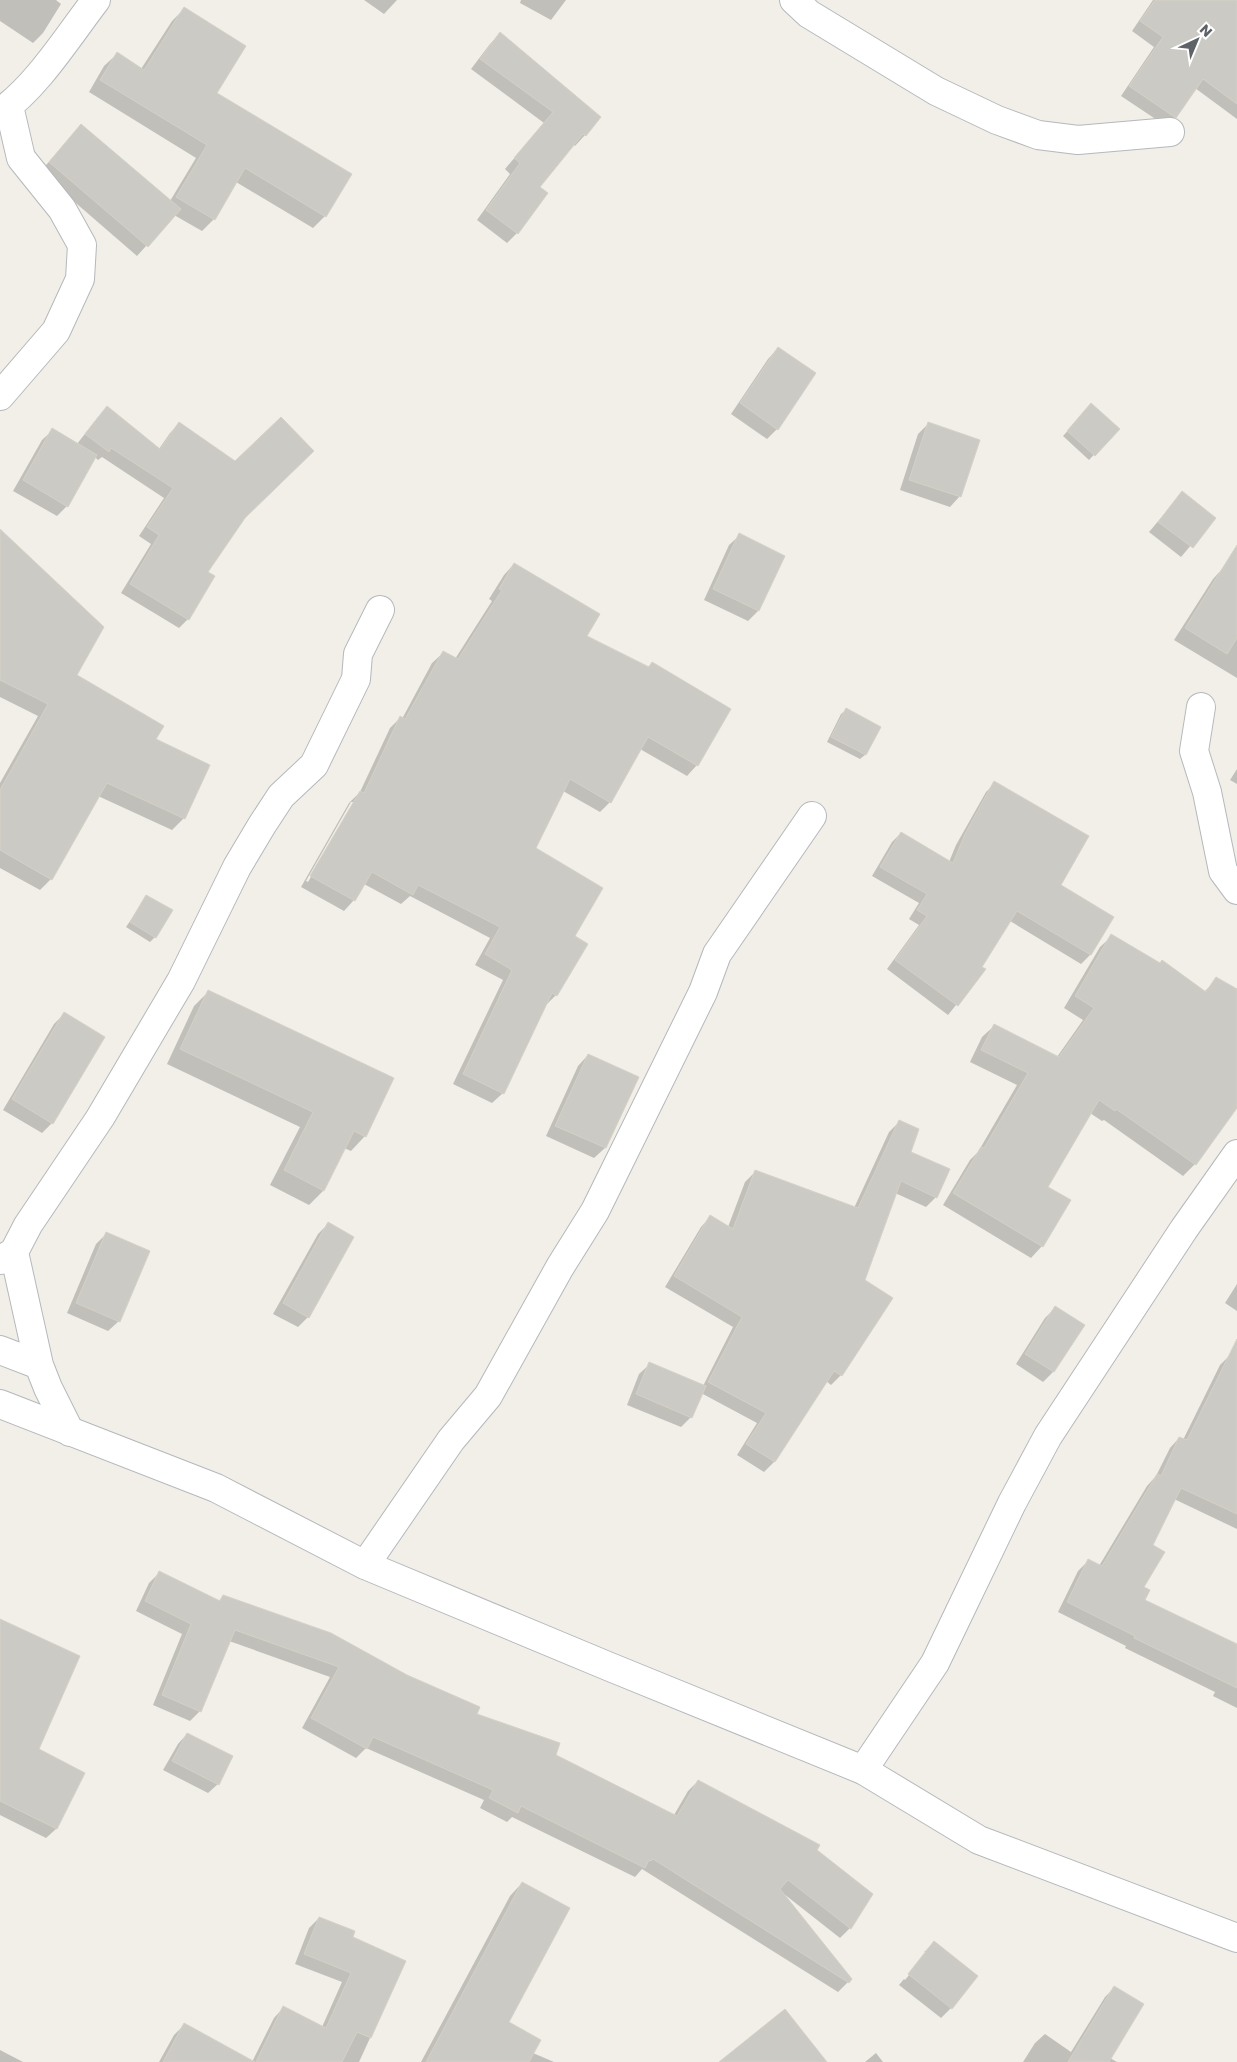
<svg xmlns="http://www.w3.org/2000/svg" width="1237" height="2062" viewBox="0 0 1237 2062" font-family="Poppins,sans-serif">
<rect width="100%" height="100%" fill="#f1efe8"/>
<path fill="#0003" fill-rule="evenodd" d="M0 0H56L61 4 43 33 33 43 0 21Z
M364 0H397L384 14Z
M521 0H566L551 20 520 3Z
M1153 0H1237V119L1195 88 1175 117 1166 126 1121 96 1154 47 1132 31Z
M184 9 215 93 325 216 313 228 236 182 214 219 202 231 174 215 137 256 40 172 81 125 170 201 196 158 89 92 104 66 117 54 141 69 172 21Z
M500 34 585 135 575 146 573 144 538 187 517 233 507 243 477 220 510 174 505 169 544 123 471 69 490 44Z
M778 348 777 429 767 439 731 414 768 359Z
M1087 410 1118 429 1089 460 1063 436Z
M98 417 159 449 170 433 179 424 243 518 207 573 188 619 179 628 121 593 151 544 139 536 164 498 102 457 98 460 95 457 67 506 57 516 13 491 42 440 53 430 77 444Z
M928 424 960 496 950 507 900 490 918 434Z
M1182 493 1214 518 1181 557 1149 532Z
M0 530 75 675 155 740 184 818 172 830 98 796 51 879 40 890 0 868V783L38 716 0 697Z
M740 535 784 556 758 611 748 621 704 600 729 545Z
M514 564 586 637 647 668 652 663 697 765 687 776 640 749 610 802 600 812 563 791 535 849 573 937 556 995 546 1005 503 1093 492 1103 453 1084 503 980 475 965 490 938 410 896 401 904 364 884 354 900 344 911 301 887 349 803 360 792 390 728 400 718 402 719 432 663 443 653 455 659 492 601 489 599 504 575ZM351 802H354L308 882 306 881Z
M1224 567 1237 576V678L1174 640 1213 579Z
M846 710 879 727 865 755 860 759 827 742 841 714Z
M1237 769V784L1230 780Z
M995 783 1060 886 1113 917 1090 955 1081 964 1010 921 981 967 984 970 948 1015 887 969 919 925 909 919 919 903 872 876 892 842 901 833 949 862 956 845 986 792Z
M147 896 155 937 150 942 126 927Z
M1112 936 1204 992 1217 979 1237 991V1098L1228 1118 1195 1164 1183 1176 1104 1120 1102 1121 1090 1113 1047 1187 1042 1246 1031 1258 943 1205 970 1160 978 1152 1017 1085 970 1062 982 1037 994 1026 1057 1057 1083 1020 1064 1008 1100 947Z
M208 992 365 1136 351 1151 344 1148 323 1191 309 1205 270 1185 300 1127 167 1064 194 1006Z
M64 1014 52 1123 42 1133 3 1110 54 1024Z
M588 1055 637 1077 605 1148 594 1158 546 1136 578 1066Z
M899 1122 909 1153 936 1197 926 1207 895 1193 864 1280 841 1375 831 1385 826 1381 774 1462 764 1472 737 1455 757 1423 701 1393 691 1417 681 1427 627 1405 639 1374 650 1364 703 1386 733 1327 665 1287 701 1227 710 1217 728 1227 745 1182 755 1172 854 1208 889 1132Z
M328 1224 308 1317 298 1327 273 1314 318 1234Z
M107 1233 119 1321 108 1331 67 1313 96 1244Z
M1237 1284V1311L1225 1303Z
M1056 1307 1083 1325 1053 1372 1043 1382 1016 1364 1045 1318Z
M1230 1355 1237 1359V1529L1174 1499 1151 1545 1143 1588V1600L1237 1645V1708L1213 1696 1215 1692 1125 1648 1126 1646 1058 1612 1078 1571 1088 1561 1099 1566 1147 1486 1156 1476 1170 1448 1179 1438 1183 1440 1220 1365Z
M159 1573 218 1602 223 1596 476 1715 674 1815 688 1791 698 1781 816 1850 871 1894 850 1928 840 1938 784 1894 851 1979 838 1992 642 1869 635 1877 512 1817 507 1822 480 1808 484 1800 366 1748 356 1758 302 1728 330 1677 229 1641 200 1711 190 1721 153 1705 182 1634 136 1611 149 1583Z
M0 1621 37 1749 84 1773 56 1829 46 1838 0 1815Z
M187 1734 218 1784 208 1793 163 1770 178 1744Z
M522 1883 507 2023 533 2053 554 2062H421L510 1896Z
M319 1918 351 1938 405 1962 359 2062H252L274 2018 283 2008 322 2027 342 1982 295 1964 309 1928Z
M934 1943 951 2008 941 2018 899 1985 904 1979 905 1980 927 1952H924Z
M1115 1987 1110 2058 1117 2062H1023L1035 2043 1045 2034 1071 2052 1105 1997Z
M184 2025 239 2062H159L174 2035Z
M0 2050 23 2062H0Z
M876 2053 883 2062H865Z"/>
<path fill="#cccac5" stroke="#d6d1c6" d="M1155 0H1237V104L1203 79 1176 118 1129 86 1163 37 1140 21Z
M184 7 246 46 217 93 352 174 326 217 245 168 215 220 176 197 207 145 100 80 117 52 144 70Z
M500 32 601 117 586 136 583 134 540 187 548 193 518 234 486 210 520 163 514 158 553 112 480 59Z
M81 124 181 209 148 247 49 162Z
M778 347 816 373 778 430 740 403Z
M1091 403 1120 429 1095 456 1067 431Z
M107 406 160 449 179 422 235 461 281 417 314 451 245 518 208 572 215 576 189 620 130 584 159 535 147 527 173 488 111 448 109 452 85 434Z
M928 422 980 440 961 497 909 480Z
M52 428 97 455 68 507 23 480Z
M1182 491 1216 518 1193 548 1158 522Z
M0 529 104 627 77 675 164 726 156 739 210 765 185 819 107 783 52 880 0 850V790L48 704 0 680Z
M739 533 785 556 759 611 713 589Z
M1237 545V638L1227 654 1185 628Z
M514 563 600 614 587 636 649 667 652 662 731 709 698 766 648 737 611 803 570 779 536 848 603 888 575 936 588 944 557 996 552 993 504 1094 463 1074 512 970 485 954 500 927 418 885 413 895 372 872 355 901 310 876 360 791 364 793 400 716 405 719 443 651 458 659 502 590 499 589Z
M846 708 881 727 866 755 831 737Z
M994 781 1089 836 1061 885 1114 917 1091 955 1017 911 982 967 986 969 958 1006 895 960 927 916 917 910 927 894 880 867 901 832 953 863 965 834Z
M146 895 173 910 156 938 130 922Z
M1111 934 1160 963 1162 960 1206 992 1216 977 1237 989V1108L1196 1165 1116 1109 1115 1111 1099 1100 1048 1187 1071 1200 1043 1247 953 1193 981 1147 984 1148 1028 1073 981 1050 994 1024 1059 1057 1094 1008 1075 996Z
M208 990 394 1078 366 1137 354 1131 324 1191 284 1170 313 1112 180 1049Z
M64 1012 105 1037 53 1124 12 1099Z
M588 1054 639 1077 606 1148 555 1126Z
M899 1120 919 1129 911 1152 950 1169 937 1198 901 1181 865 1280 893 1298 842 1376 834 1371 775 1462 746 1444 766 1413 708 1382 742 1317 674 1276 710 1215 733 1229 755 1170 858 1208Z
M328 1222 354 1237 309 1318 283 1303Z
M106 1232 150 1251 120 1322 76 1303Z
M1055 1306 1085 1325 1054 1372 1025 1354Z
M1237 1339V1514L1181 1488 1153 1545 1165 1552 1144 1587 1150 1590 1145 1600 1237 1644V1688L1134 1638 1135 1636 1067 1602 1088 1559 1102 1566 1157 1474 1161 1476 1179 1437 1187 1440Z
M649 1362 706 1386 692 1418 636 1394Z
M159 1571 220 1601 223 1595 331 1633 407 1675 480 1707 477 1714 560 1743 556 1755 677 1816 698 1780 820 1845 817 1850 873 1894 851 1929 788 1880 780 1889 852 1979 849 1983 653 1859 651 1861 649 1860 645 1868 521 1806 518 1813 489 1798 493 1790 373 1737 367 1749 311 1718 339 1667 235 1630 201 1712 162 1695 191 1624 145 1601Z
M0 1619 80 1656 39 1749 85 1773 57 1829 0 1801Z
M187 1733 233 1756 219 1785 172 1761Z
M522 1882 570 1908 509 2022 541 2040 529 2062H426Z
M319 1917 355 1931 353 1937 406 1961 371 2038 357 2032 342 2062H256L283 2006 326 2028 351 1973 304 1954Z
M934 1941 978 1976 952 2009 908 1974Z
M1114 1986 1144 2004 1109 2062H1068Z
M785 2009 827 2062H719Z
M184 2023 255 2062H163Z"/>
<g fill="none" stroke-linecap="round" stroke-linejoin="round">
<defs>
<path id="minor" d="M794 0 809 14 936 91 997 120 1038 135 1078 140 1170 132
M0 112C36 88 69 35 96 0
M0 396 56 331 80 279 82 245 62 209 21 158 9 106
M1201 707 1194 751 1207 792 1223 871 1237 890
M14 1252 39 1365 48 1388 70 1432
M0 1260 14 1252 28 1225 100 1118 181 981 237 867 262 825 281 796 314 765 356 679 358 654 380 610
M0 1350 39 1365
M365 1565 451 1440 488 1396 560 1267 595 1211 703 992 717 954 812 816
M863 1770 935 1663 1012 1503 1048 1436 1184 1229 1237 1154"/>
<path id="tertiary" d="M0 1404 216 1488 365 1565 610 1667 863 1770 979 1840 1237 1938"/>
</defs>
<use href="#minor" stroke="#b5b8bc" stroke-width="30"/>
<use href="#tertiary" stroke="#b5b8bc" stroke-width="30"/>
<use href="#minor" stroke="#fff" stroke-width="28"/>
<use href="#tertiary" stroke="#fff" stroke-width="28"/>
</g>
<g transform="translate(1197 40) rotate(44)" stroke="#ffffff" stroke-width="4" paint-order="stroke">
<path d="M0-4L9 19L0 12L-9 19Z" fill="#5f6368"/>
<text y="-8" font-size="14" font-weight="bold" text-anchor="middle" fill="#5f6368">N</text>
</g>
</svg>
